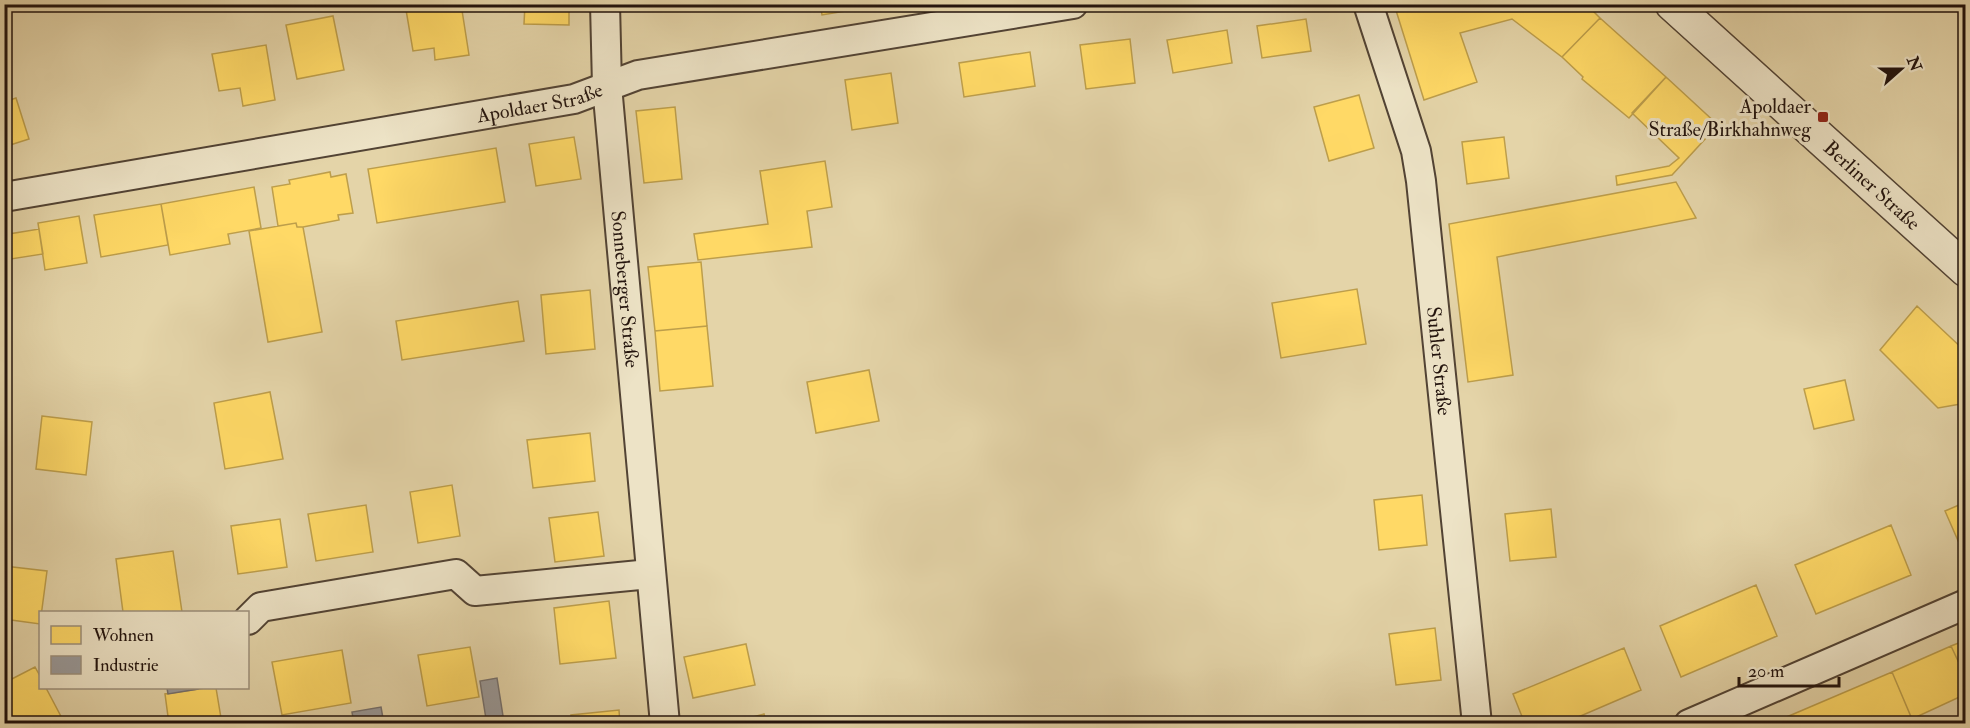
<svg xmlns="http://www.w3.org/2000/svg" width="1970" height="728" viewBox="0 0 1970 728" font-family="'IM FELL Double Pica',serif">
<rect width="100%" height="100%" fill="#e4d4a8"/>
<filter id="stains"><feTurbulence type="fractalNoise" baseFrequency=".00333" numOctaves="4"/><feColorMatrix values="0 0 0 0 .2 0 0 0 0 .09 0 0 0 0 .02 0 0 0 .5 -.17"/></filter>
<radialGradient id="worn" r=".72"><stop offset=".6" stop-color="#630" stop-opacity="0"/><stop offset="1" stop-color="#630" stop-opacity=".3"/></radialGradient>
<path fill="#ffd966" stroke="#bd9e4b" stroke-width="1.5" d="M4 4H27L4 11Z
M405 4H461L469 55 435 60 434 48 413 51Z
M525 4H569V25L524 24Z
M820 4H888L822 15Z
M1394 4H1586L1600 18 1562 57 1512 19 1460 33 1477 82 1424 100Z
M333 16 344 70 297 79 286 25Z
M1600 18 1666 77 1629 118 1582 79 1583 77 1562 57Z
M1306 19 1311 51 1262 58 1257 26Z
M1227 30 1232 63 1173 73 1167 40Z
M1130 39 1135 83 1086 89 1080 45Z
M266 45 275 100 243 106 240 88 219 91 212 54Z
M1030 52 1035 86 964 97 959 63Z
M891 73 898 123 852 130 845 80Z
M1666 77 1718 125 1672 175 1617 185 1616 176 1669 166 1679 158 1632 113Z
M1359 95 1374 148 1329 161 1314 107Z
M16 98 29 139 4 147V102Z
M675 107 682 179 644 183 636 111Z
M574 137 581 179 536 186 529 144Z
M1504 137 1509 178 1467 184 1462 142Z
M496 148 505 202 377 223 368 169Z
M825 161 832 207 807 211 812 247 698 260 694 234 768 224 760 171Z
M330 172 331 177 346 174 353 213 338 215 339 220 303 227H297L296 223 278 226 272 187 290 184 289 180Z
M1676 182 1696 218 1497 257 1513 375 1468 382 1449 224Z
M254 187 261 228 228 234 230 244 170 255 161 204Z
M161 204 168 245 101 257 94 215Z
M79 216 87 263 45 270 38 223Z
M296 223 297 227H303L322 332 268 342 249 231Z
M39 229 43 254 11 259 9 234Z
M701 262 707 326 655 331 648 267Z
M1357 289 1366 344 1281 358 1272 303Z
M590 290 595 349 546 354 541 295Z
M518 301 524 341 402 360 396 321Z
M1917 306 1966 352V403L1938 408 1880 350Z
M707 326 713 386 660 391 655 331Z
M869 370 879 421 816 433 807 382Z
M1845 380 1854 420 1814 429 1804 389Z
M270 392 283 459 225 469 214 403Z
M42 416 92 422 86 475 36 469Z
M590 433 595 481 533 488 527 440Z
M452 485 460 536 418 543 410 492Z
M1422 495 1427 545 1379 550 1374 500Z
M1966 502V551L1963 552 1945 511Z
M366 505 373 552 316 561 308 514Z
M1551 509 1556 557 1510 561 1505 514Z
M598 512 604 556 555 562 549 518Z
M280 519 287 567 238 574 231 526Z
M1891 525 1911 575 1816 614 1795 565Z
M173 551 182 612H123L116 559Z
M4 566 47 571 40 624 4 619Z
M1756 585 1777 636 1681 677 1660 626Z
M609 601 616 658 560 664 554 608Z
M1435 628 1441 680 1396 685 1389 634Z
M1966 640V678L1951 646Z
M746 644 755 685 693 698 684 657Z
M1951 646 1966 678V694L1912 719 1892 672Z
M470 647 479 697 427 706 418 655Z
M1624 648 1641 690 1562 724H1525L1513 694Z
M342 650 351 703 282 715 272 662Z
M35 667 40 676V688H46L65 724H10L4 713V683Z
M1892 672 1914 724H1770Z
M216 688 222 724H169L165 694 205 688Z
M619 710 620 724H572L571 715Z
M764 714 767 724H727Z"/>
<path fill="#999" stroke="#75716f" stroke-width="1.5" d="M497 678 503 716 486 719 480 681Z
M167 688H198V689L168 694Z
M381 707 384 724H354L352 712Z"/>
<g fill="none" stroke-linecap="round" stroke-linejoin="round">
<defs>
<g id="minor">
<path id="s1" d="M605 4 607 86 665 724"/>
<path id="s2" d="M1368 4 1416 151 1421 181 1477 724"/>
<path id="s3" d="M4 197 574 99 638 75 1073 4"/>
<path d="M248 620 261 607 456 574 475 591 650 574"/>
<path d="M1689 724 1966 604"/>
</g>
<g id="tertiary">
<path id="s4" d="M1672 4 1966 270"/>
</g>
</defs>
<use href="#minor" stroke="#524334" stroke-width="32"/>
<use href="#tertiary" stroke="#524334" stroke-width="36"/>
<use href="#minor" stroke="#ede3c6" stroke-width="28"/>
<use href="#tertiary" stroke="#ede3c6" stroke-width="33"/>
</g>
<rect fill="#8f2418" stroke="#ede3c6" stroke-width="2" x="1817" y="111" width="12" height="12" rx="3"/>
<g text-anchor="middle" stroke-width="6" stroke-linejoin="round" paint-order="stroke">
<g font-size="20" fill="#22130d" stroke="#ede3c6">
<text dy="7" stroke="none"><textPath href="#s3" startOffset="544">Apoldaer Straße</textPath></text>
<text dy="7" stroke="none"><textPath href="#s4" startOffset="270">Berliner Straße</textPath></text>
<text dy="7" stroke="none"><textPath href="#s1" startOffset="286">Sonneberger Straße</textPath></text>
<text dy="7" stroke="none"><textPath href="#s2" startOffset="366">Suhler Straße</textPath></text>
</g>
<g font-size="20" fill="#22130d" stroke="#ede3c6" text-anchor="end">
<text x="1811" y="113">Apoldaer<tspan x="1811" dy="23">Straße/Birkhahnweg</tspan></text>
</g>
</g>
<rect width="1970" height="728" fill="none" stroke="#e4d4a8" stroke-width="24"/>
<rect x="6" y="6" width="1958" height="716" fill="none" stroke="#22130d" stroke-width="3"/>
<rect x="12" y="12" width="1946" height="704" fill="none" stroke="#22130d" stroke-width="1.5"/>
<rect x="39" y="611" width="210" height="78" fill="#ede3c6" stroke="#9c907c" stroke-width="1.5"/>
<rect x="51" y="626" width="30" height="18" fill="#ffd966" stroke="#9c907c" stroke-width="1.5"/>
<text x="93" y="641" font-size="18" fill="#22130d">Wohnen</text>
<rect x="51" y="656" width="30" height="18" fill="#999999" stroke="#9c907c" stroke-width="1.5"/>
<text x="93" y="671" font-size="18" fill="#22130d">Industrie</text>
<g transform="translate(1901 69) rotate(69)" stroke="#ede3c6" stroke-width="4.5" paint-order="stroke">
<path d="M0-4.5L10 22L0 15L-10 22Z" fill="#22130d"/>
<text y="-9" font-size="16" font-weight="bold" text-anchor="middle" fill="#22130d">N</text>
</g>
<path d="M1739 677v9h100v-9" fill="none" stroke="#22130d" stroke-width="3"/>
<text x="1748" y="677" font-size="18" fill="#22130d" stroke="#ede3c6" stroke-width="4.5" paint-order="stroke">20 m</text>
<rect width="100%" height="100%" filter="url(#stains)"/>
<rect width="100%" height="100%" fill="url(#worn)"/>
</svg>
